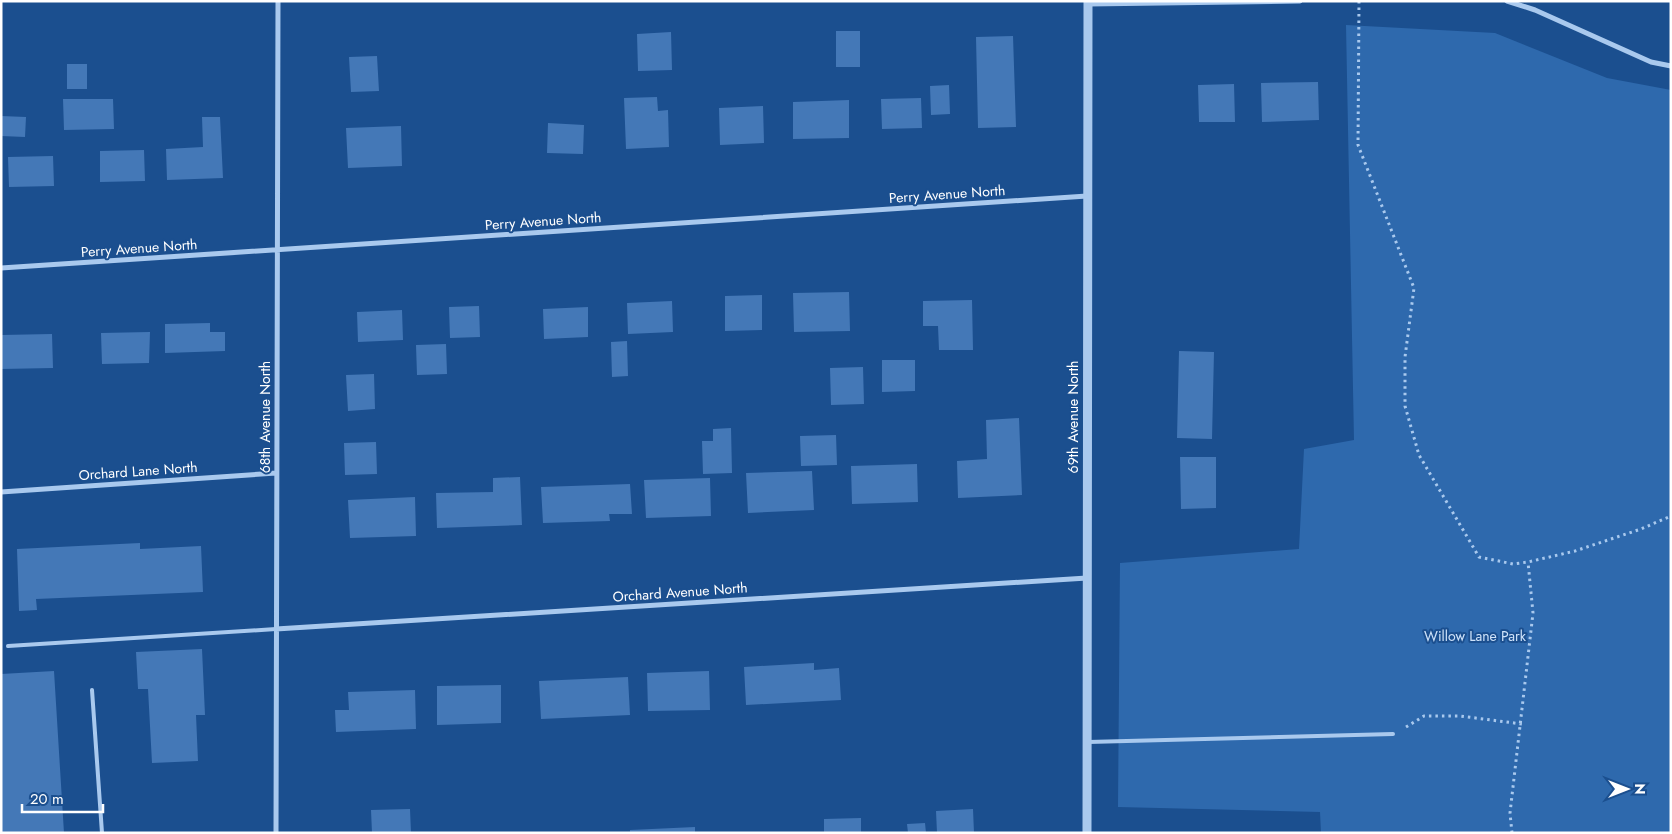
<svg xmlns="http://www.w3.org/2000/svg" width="1672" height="834" viewBox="0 0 1672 834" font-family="Jost,sans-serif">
<rect width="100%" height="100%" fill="#1b4f8f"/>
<path fill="#2e69ad" d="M1346 25 1495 33 1607 78 1671 90V833H1321L1320 812 1118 807 1120 563 1299 549 1304 449 1354 440Z"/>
<path fill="#4478b7" d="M836 31H860V67H836Z
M671 32 672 70 638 71 637 34Z
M1013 36 1016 127 978 128 976 37Z
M377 56 379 91 351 92 349 57Z
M67 64H87V89H67Z
M1318 82 1319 120 1262 122 1261 83Z
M1234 84 1235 122H1199L1198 85Z
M949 85 950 114 931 115 930 86Z
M657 97 658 111 668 110 669 147 626 149 624 98Z
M921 98 922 128 882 129 881 99Z
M63 99H113L114 129 64 130Z
M849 100V138L793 139V102Z
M763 106 764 143 720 145 719 108Z
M1 116 26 117 25 137 1 136Z
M202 117H220L223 178 167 180 166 149 203 147Z
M548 123 584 125 583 154 547 153Z
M401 126 402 166 348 168 346 128Z
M144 150 145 181 100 182V151Z
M53 156 54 186 9 187 8 157Z
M849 292 850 331 794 332 793 293Z
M762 295V330L725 331V296Z
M972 300 973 350H939L938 326H923V301Z
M672 301 673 332 628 334 627 303Z
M479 306 480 337 450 338 449 307Z
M588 307V337L544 339 543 309Z
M402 310 403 340 358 342 357 312Z
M210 323V332H225V351L165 353V324Z
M150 332 149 363 102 364 101 333Z
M52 334 53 368 1 369V335Z
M627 341 628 376 612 377 611 342Z
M446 344 447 374 417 375 416 345Z
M1179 351 1214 352 1212 439 1177 438Z
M882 360H915V391L882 392Z
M863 367 864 404 831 405 830 368Z
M374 374 375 409 348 411 346 375Z
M1019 418 1022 495 958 498 957 461 987 459 986 420Z
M731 428 732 473 703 474 702 441H713V429Z
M836 435 837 465 801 466 800 436Z
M376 442 377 474 345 475 344 443Z
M1180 457H1216V508L1181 509Z
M917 464 918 502 852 504 851 466Z
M812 471 814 510 748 513 746 473Z
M520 477 522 525 437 528 436 493 493 492V478Z
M710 478 711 516 646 518 644 480Z
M630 484 632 514H609L610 521 543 523 541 487Z
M415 497 416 536 350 538 348 500Z
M140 543V549L201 546 203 592 36 599 37 610 19 611 17 549Z
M202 649 205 715H196L198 761 152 763 148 689H138L136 652Z
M814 663V670L839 668 841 700 746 705 744 667Z
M54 671 64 833H1V674Z
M709 671 710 710 648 711 647 673Z
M628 677 630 715 541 719 539 681Z
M501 685V723L437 725V686Z
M415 690 416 729 336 732 335 710H349L348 692Z
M410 809 411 833H372L371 810Z
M973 809 974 833H937L936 811Z
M861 818V833H824V819Z
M925 823 926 833H908L907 824Z
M695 827V833H630V830Z"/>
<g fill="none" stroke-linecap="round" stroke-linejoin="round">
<path stroke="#a9c9ee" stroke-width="3" stroke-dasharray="2.5 4" stroke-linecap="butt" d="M1359 1 1358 145 1414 288 1405 357V406L1419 455 1479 557 1513 564 1528 562 1575 551 1641 529 1671 516
M1406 727 1424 716H1460L1522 724
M1512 833 1510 813 1533 613 1528 562"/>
<path stroke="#a9c9ee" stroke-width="4" d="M8 646 276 629
M92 690 102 833
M1088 742 1393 734"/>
<path stroke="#a9c9ee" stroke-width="5" d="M1507 1 1535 10 1651 62 1671 66
M1088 4 1300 1
M1 268 1087 196
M1 492 276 473
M276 629 1087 578
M276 833 278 1"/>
<path stroke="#a9c9ee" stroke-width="9" d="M1087 833 1088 1"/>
</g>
<g text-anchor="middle" stroke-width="4" stroke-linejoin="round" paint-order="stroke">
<g font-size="14" fill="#fff" stroke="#1b4f8f">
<text transform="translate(947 194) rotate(-4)" y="5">Perry Avenue North</text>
<text transform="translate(543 221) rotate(-4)" y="5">Perry Avenue North</text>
<text transform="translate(139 248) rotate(-4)" y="5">Perry Avenue North</text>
<text transform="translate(265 417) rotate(-90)" y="5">68th Avenue North</text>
<text transform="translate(1073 417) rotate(-90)" y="5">69th Avenue North</text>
<text transform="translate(138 471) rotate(-4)" y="5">Orchard Lane North</text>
<text transform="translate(680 592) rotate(-4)" y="5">Orchard Avenue North</text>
</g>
<g font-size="14" fill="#cfe3fa" stroke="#1b4f8f">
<text x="1475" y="641">Willow Lane Park</text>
</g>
</g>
<rect width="1672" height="834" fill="none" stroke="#ffffff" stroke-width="5"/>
<g transform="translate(1627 789) rotate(90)" stroke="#1b4f8f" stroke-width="4" paint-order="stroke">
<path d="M0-4L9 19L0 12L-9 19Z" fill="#ffffff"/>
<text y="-8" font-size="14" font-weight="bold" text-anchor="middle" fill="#ffffff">N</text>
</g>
<path d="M22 804v8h81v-8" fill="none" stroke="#ffffff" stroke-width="2.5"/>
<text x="30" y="804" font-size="15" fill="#ffffff" stroke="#1b4f8f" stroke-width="4" paint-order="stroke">20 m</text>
</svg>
